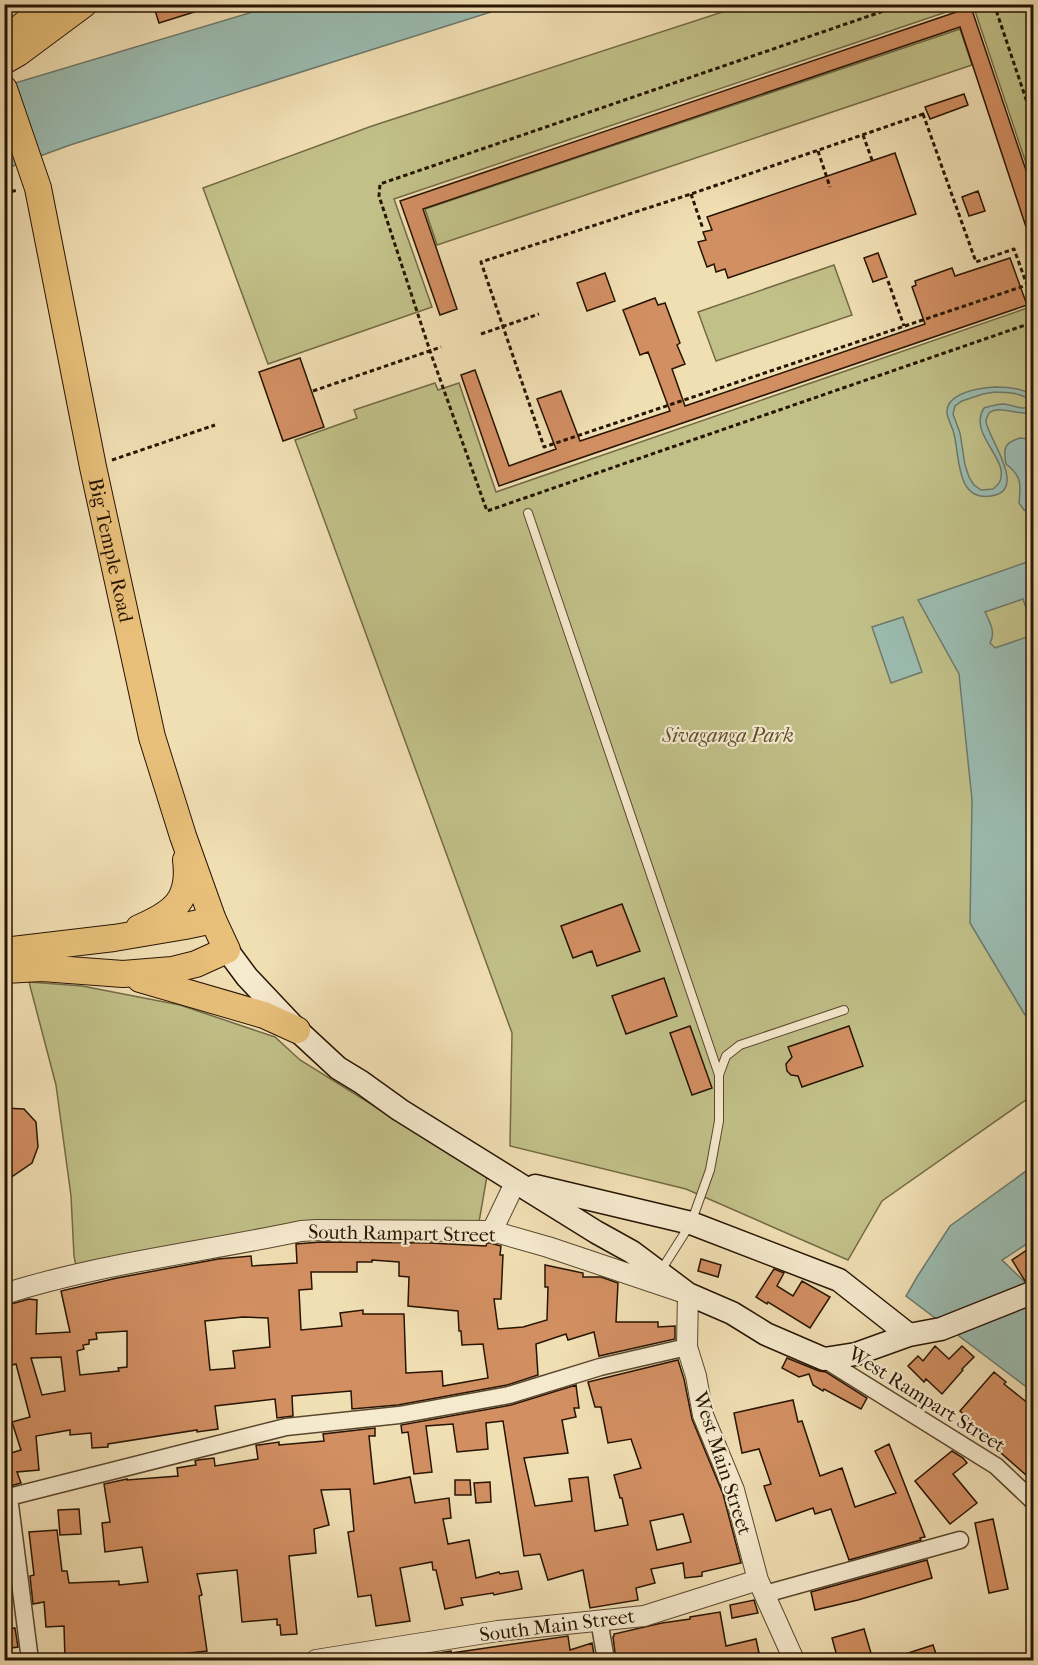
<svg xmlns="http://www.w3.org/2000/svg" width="1038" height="1665" viewBox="0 0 1038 1665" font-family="'IM FELL French Canon',serif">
<rect width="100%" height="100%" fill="#f1dfb4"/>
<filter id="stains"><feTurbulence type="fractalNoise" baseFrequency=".00333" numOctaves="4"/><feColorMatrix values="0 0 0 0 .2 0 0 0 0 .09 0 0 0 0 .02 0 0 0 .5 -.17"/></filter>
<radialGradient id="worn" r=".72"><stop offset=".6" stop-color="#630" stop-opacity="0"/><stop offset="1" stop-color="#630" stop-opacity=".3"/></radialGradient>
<path fill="#c1c088" stroke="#746a45" stroke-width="1.5" d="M747 4 967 5 394 199 432 307 268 364 203 188 372 126Z
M973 5H1033V184Z
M960 29 972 65 437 245 425 209Z
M834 265 852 315 716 361 698 312Z
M1033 306V1095L882 1201 848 1260 686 1189 510 1146 512 1033 295 440 357 418 354 410 435 383 438 390 459 383 496 492Z
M29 982 82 986 180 1005 275 1037 300 1060 487 1176 479 1222 385 1221 77 1271 74 1256 71 1196 56 1085Z"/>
<path fill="#9bbcb1" stroke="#6d796b" stroke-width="1.5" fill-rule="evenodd" d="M276 5H513L70 145 5 169V86Z
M995 387C1008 387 1023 388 1033 396V412C1021 417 999 404 989 413 988 415 986 419 986 421 986 435 1030 491 991 496 956 501 960 458 954 434 952 424 943 414 949 404 957 391 981 388 995 387ZM995 392C1008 393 1027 392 1033 405 1023 412 1015 405 1004 404 997 404 991 406 984 408 967 435 1012 460 999 483 998 485 995 487 993 489L981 490 974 485 969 477 965 465 960 433 953 414 955 406 962 401 983 394Z
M1020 438 1029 439 1033 447V513L1024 510 1019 503C1021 485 1022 476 1006 464 1003 448 1004 443 1020 438Z
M1033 560V628L1023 599 985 612C990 622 996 633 990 643L995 648 1033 635 1034 1014 1025 1015 970 923 972 800 959 674 918 600Z
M903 617 922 672 891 683 872 627Z
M1033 1166V1240L1002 1260 1033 1290V1392L906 1296 917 1277 950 1226Z"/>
<path fill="#d28f62" stroke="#271402" stroke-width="1.5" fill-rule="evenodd" d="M153 4H206L207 8 159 23Z
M971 7 1034 194V241L1031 242 960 27 423 209 457 309 440 315 400 201Z
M964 94 968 105 930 119 925 107Z
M895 153 916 214 728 278 725 269 716 272 714 264 707 267 698 242 706 240 703 232 712 230 707 217Z
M978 191 985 211 969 216 962 197Z
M878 253 887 277 873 282 864 258Z
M1010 258 1027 305 499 486 461 375 475 370 509 466 556 449 537 399 561 391 580 441 670 411 648 352 640 355 623 310 655 298 658 305 665 303 680 343 677 345 685 364 672 369 685 406 925 324 912 287 916 285 915 281 952 268 955 276Z
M605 273 615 301 587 311 577 283Z
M300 358 324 427 283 441 259 372Z
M622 904 640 951 597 966 592 951 573 958 561 926Z
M664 978 677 1016 626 1034 612 996Z
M690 1026 712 1088 692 1095 670 1033Z
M849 1026 863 1066 802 1087 798 1076 791 1075 787 1071 786 1064 792 1057 788 1047Z
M4 1108 24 1109 36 1122 38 1147 32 1163 4 1182Z
M321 1242 430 1243 486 1246 487 1243H490L501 1246 500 1255H503L501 1299H494L498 1329 523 1327 547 1320 548 1287H545V1265L583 1273V1277H601L618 1283 616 1322H658V1327L675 1326V1339L599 1356 594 1332 568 1340 566 1334 536 1344 538 1375 507 1385 398 1405 352 1409 351 1391 292 1396 293 1416 277 1418 275 1399 215 1406 218 1429 197 1432V1430L108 1444V1447L92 1448 91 1433 70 1435V1430L36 1436 39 1470 17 1472 21 1483 7 1487 4 1480V1441H8L11 1453 21 1450 12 1422 30 1417 16 1364 4 1367V1306L29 1299 37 1300 36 1334 70 1332 61 1291 117 1278 218 1259 251 1256 252 1266 297 1263 296 1244ZM372 1260 399 1262V1276L409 1277 408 1306 458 1311 459 1331H461L462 1345 483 1344 488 1378 443 1386 442 1371 406 1373 404 1314H363V1310L340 1313 342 1326 301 1330 299 1290 312 1289 311 1272H357V1262H372ZM243 1317 268 1318 270 1347 233 1351 235 1368 210 1370 205 1321ZM127 1331V1367L118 1368 119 1371 80 1375 77 1351 84 1349 83 1345 89 1344V1340L97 1339 96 1333ZM61 1357 65 1391 42 1395 31 1358Z
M1034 1248V1275L1025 1281 1012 1260 1027 1250V1252Z
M701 1259 721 1265 718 1277 698 1271Z
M774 1269 784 1273 777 1286 793 1296 802 1281 830 1297 810 1328 768 1302 767 1304 756 1297Z
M935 1346 949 1359 962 1346 974 1357 962 1369 963 1370 942 1394 926 1379 924 1382 908 1366 918 1356 923 1361Z
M787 1358 819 1371 826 1372 867 1398 861 1409 824 1389 823 1391 813 1385 809 1374 799 1377 782 1368Z
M678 1360 684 1379 692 1419 723 1494 741 1563 702 1572V1576L685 1578 683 1563 651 1569 655 1583 636 1588 638 1600 590 1608 583 1570 548 1580 540 1554 524 1556 503 1421 486 1423 488 1449 457 1452 453 1424 426 1426 432 1472 414 1474 408 1432 402 1433 401 1425 511 1405 576 1385 579 1408H574L576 1417 562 1420 568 1453 524 1458 535 1506 572 1501 569 1479 588 1477 595 1531 628 1525 622 1498H620L614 1475 641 1468 631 1439 608 1443 601 1407H595L588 1382ZM683 1514 691 1542 657 1550 650 1521Z
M994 1372 1006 1382 1004 1384 1034 1408V1482L975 1430 977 1427 960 1411Z
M793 1400 798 1422 802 1421 820 1476 842 1468 855 1507 896 1493 875 1451 889 1444 925 1537 920 1538 921 1540 849 1560 831 1509 815 1514 813 1508 776 1521 764 1486 771 1484 759 1449 742 1453 734 1413Z
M375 1428V1436H369L374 1484 410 1477 415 1503 449 1498 451 1518 443 1519 448 1544 469 1540 476 1578 499 1572 500 1574 518 1571 522 1589 494 1595 493 1593 461 1598 463 1605 445 1609 436 1570H433L432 1562 400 1568 410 1621 376 1626 371 1595 358 1597 348 1532 354 1531 350 1489 321 1490 329 1525 314 1529 316 1553 289 1556 297 1634 281 1635 280 1625H277V1619L242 1622 237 1570 197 1574 202 1595 199 1596 207 1651 129 1660H65L64 1626 46 1627 44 1602 33 1604 30 1576 34 1575 29 1532 57 1530 62 1571H67L69 1583 119 1581V1585L148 1582 142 1547 105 1552 102 1523 110 1522 104 1484 127 1479V1480L178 1476 177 1468 196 1465 195 1461 198 1460 214 1458 215 1466 258 1459 256 1445H259L279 1442V1445L324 1441 323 1434Z
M952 1451 963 1458 967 1463 953 1474 977 1503 950 1524 915 1481Z
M455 1480H470L471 1495H455Z
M490 1482 491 1502 476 1503 474 1483Z
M79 1509 81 1534 60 1535 58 1510Z
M993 1519 1008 1589 989 1593 975 1523Z
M927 1560 932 1578 858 1600 815 1610 811 1592Z
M754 1600 758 1613 732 1618 730 1605Z
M720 1612 726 1646 756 1639 759 1653 727 1660H616L613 1637 614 1636V1634L662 1623 690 1619V1617Z
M15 1628 18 1647 4 1649V1629Z
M864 1629 873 1660H838L832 1638Z
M568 1636 570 1650 592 1643 595 1660H453L452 1653Z
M933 1645 938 1660H894L893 1658Z
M451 1651 453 1660H413L412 1657Z"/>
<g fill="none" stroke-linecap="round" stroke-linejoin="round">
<defs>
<path id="service" d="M528 513 719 1075V1121L710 1170 691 1223 660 1272
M719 1075 726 1056 740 1045 844 1010"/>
<path id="minor" d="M824 1359 996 1466 1034 1502
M765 1594 960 1540
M599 1620 606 1660
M30 1660 9 1497 286 1427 399 1415 509 1395 600 1367 687 1347"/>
<path id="tertiary" d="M492 1231 516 1181
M4 1294C101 1263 203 1252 301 1231L317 1230 492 1231 548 1247 688 1294 687 1347 696 1376 703 1415 734 1490 758 1580 794 1660
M316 1660 498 1631 644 1616 758 1580"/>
<path id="secondary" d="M227 950 247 977 297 1030 338 1068 361 1082 400 1110 596 1232 632 1252 688 1294 732 1313 766 1334 824 1359 856 1354 909 1335 941 1329 1034 1292
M535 1186 691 1223 839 1280 909 1335"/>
<g id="primary">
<path d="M4 48C15 28 34 17 52 4"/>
<path d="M4 61 18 53 84 4"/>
<path id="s1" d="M4 89 38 188 93 467 152 737 183 836 213 920 227 950 196 964 172 970 123 974 42 968 4 970"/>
<path d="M139 928C174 913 191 900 186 860"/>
<path d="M4 951 114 938 185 926 213 920"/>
<path d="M140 979 264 1015 297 1030"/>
</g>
</defs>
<use href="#service" stroke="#5a472e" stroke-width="10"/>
<use href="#minor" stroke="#5a472e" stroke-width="19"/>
<use href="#tertiary" stroke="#5a472e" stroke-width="22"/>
<use href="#secondary" stroke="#271402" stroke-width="25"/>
<use href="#primary" stroke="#271402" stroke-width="28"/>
<path stroke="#271402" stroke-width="3" stroke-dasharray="4.5 3" stroke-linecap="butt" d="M904 4 380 184 379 196 430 351 487 511 1034 322
M994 4 1034 123
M923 114 976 262 1014 249 1027 285 544 447 481 262 691 194Z
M863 135 872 160
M818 151 830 187
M4 193 18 190
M691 194 703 229
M888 281 904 326
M481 334 539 314
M313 391 441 347
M112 460 215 425"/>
<use href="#service" stroke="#f6eace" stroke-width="8"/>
<use href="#minor" stroke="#f6eace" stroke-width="16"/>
<use href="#tertiary" stroke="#f6eace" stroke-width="20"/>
<use href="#secondary" stroke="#f6eace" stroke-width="22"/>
<use href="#primary" stroke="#e8c07a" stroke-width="26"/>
</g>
<g text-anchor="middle" stroke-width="4.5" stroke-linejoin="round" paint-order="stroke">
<g font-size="20" fill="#271402" stroke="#f6eace">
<text dy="7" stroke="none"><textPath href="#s1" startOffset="474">Big Temple Road</textPath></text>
<text transform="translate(402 1233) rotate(1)" y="7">South Rampart Street</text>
<text transform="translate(927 1399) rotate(32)" y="7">West Rampart Street</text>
<text transform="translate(723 1463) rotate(72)" y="7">West Main Street</text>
<text transform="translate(557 1625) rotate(-7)" y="7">South Main Street</text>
</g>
<g font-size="20" font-style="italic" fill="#5d5031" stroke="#f6eace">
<text x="728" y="742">Sivaganga Park</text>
</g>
</g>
<rect width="1038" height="1665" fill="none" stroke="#f1dfb4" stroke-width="24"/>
<rect x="6" y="6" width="1026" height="1653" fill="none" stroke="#271402" stroke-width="3"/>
<rect x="12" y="12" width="1014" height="1641" fill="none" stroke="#271402" stroke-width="1.5"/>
<rect width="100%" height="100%" filter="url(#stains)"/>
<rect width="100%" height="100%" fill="url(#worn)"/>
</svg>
